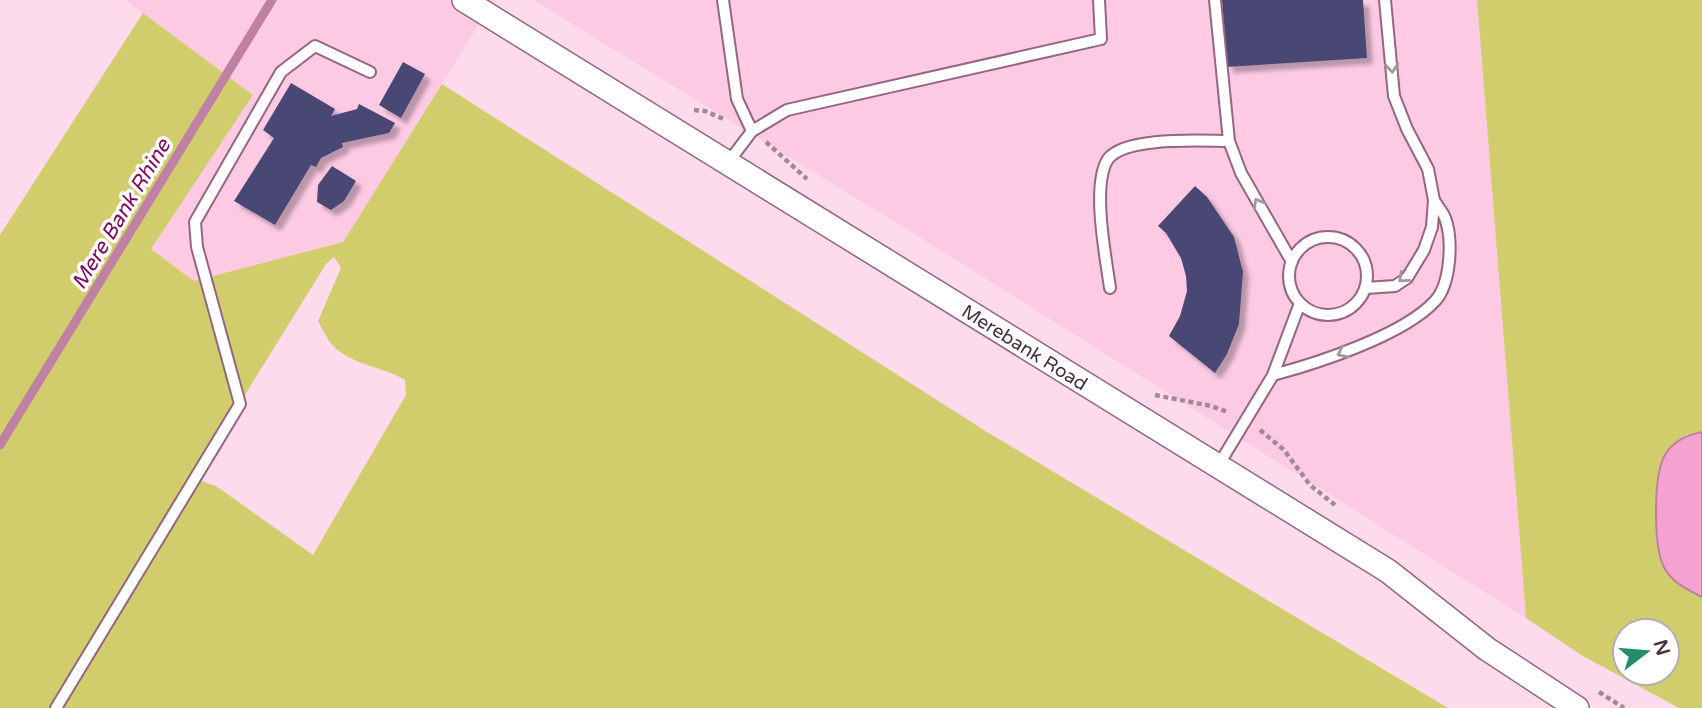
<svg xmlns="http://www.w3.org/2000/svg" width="1702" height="708" viewBox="0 0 1702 708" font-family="'Varela Round',sans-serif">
<defs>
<filter id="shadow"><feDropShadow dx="6" dy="6" stdDeviation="2" flood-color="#0004"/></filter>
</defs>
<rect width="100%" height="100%" fill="#fddbec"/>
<path fill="#fdcae4" d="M125 0H494L343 242 194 281 151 249 253 95Z
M533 0H1477L1526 618 908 230Z"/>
<path fill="#d2cd6c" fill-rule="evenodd" d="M1477 0H1702V432L1686 435 1681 586 1702 597V708H1679L1581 655 1526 618ZM1625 631H1667V673H1625Z
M143 13 253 95 151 249 194 281 343 242 442 84 987 432 1448 708H0V235ZM334 257 341 268 318 321C322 328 325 335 329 341 345 364 383 366 405 380L406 395 313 555 216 486 201 481 248 390 326 264Z"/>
<path fill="#f4a2cf" stroke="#c080a3" stroke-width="2" d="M1702 432V597C1688 590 1671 582 1664 567 1653 546 1654 480 1663 459 1670 443 1686 435 1702 432Z"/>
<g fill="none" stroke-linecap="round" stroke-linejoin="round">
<path stroke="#c080a3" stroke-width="9" d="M0 445 272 0"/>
</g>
<path fill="#4a4773" filter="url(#shadow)" d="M1222 0H1363L1367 58 1227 67Z
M403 62 425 74 401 118 379 105Z
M291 83 335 109 331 116 357 109 359 104 395 123 389 133 342 143 343 147 321 158 316 167 311 165 275 225 234 201 274 138 263 130Z
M332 166 356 181 344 201 331 210 317 202 318 185Z
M1195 186 1207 197 1234 237 1243 272 1239 324 1227 354 1215 373 1169 336 1180 316 1187 291 1186 276 1181 258 1166 233 1158 226Z"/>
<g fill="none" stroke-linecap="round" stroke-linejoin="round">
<defs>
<path id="service" d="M723 0 737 99 752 131
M1215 0 1229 141 1241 173 1292 262
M727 164 752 131 787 110 1101 39 1099 0
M1289 276a39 39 0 1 1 78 0a39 39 0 1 1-78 0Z
M1110 288C1106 258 1091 185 1108 159 1125 136 1202 141 1229 141
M1366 288 1395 286 1407 278 1424 250 1432 227 1434 200 1428 169 1407 129 1394 96 1385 0
M1273 375C1318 363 1404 335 1435 301 1451 284 1453 239 1445 218 1443 212 1437 206 1434 200
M1218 466 1273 375 1300 303
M56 708 240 404 197 247 195 222 281 72 315 46 370 72"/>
<path id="minor" d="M464 0 1388 571 1487 649 1577 708"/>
</defs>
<use href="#service" stroke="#96657f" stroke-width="14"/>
<use href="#minor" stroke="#96657f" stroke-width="26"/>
<path stroke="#a48896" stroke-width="4.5" stroke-dasharray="5 3.5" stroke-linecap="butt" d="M694 110 705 111 726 120
M766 142 807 179
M1155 395 1211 406 1228 412
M1260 430 1284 450 1310 485 1335 505
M1599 692 1624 708"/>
<use href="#service" stroke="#fff" stroke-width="10"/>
<use href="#minor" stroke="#fff" stroke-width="23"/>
</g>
<defs><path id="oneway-chevron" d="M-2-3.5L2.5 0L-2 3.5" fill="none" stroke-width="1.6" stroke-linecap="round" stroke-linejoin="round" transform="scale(1.75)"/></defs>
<g stroke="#a3989e">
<use href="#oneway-chevron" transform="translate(1392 68) rotate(85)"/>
<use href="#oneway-chevron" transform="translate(1258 203) rotate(-119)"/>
<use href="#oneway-chevron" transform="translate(1403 278) rotate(139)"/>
<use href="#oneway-chevron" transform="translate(1342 353) rotate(154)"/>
</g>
<g text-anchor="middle" stroke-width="7" stroke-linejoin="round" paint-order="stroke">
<g font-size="19" fill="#47313d" stroke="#fff">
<text transform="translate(1025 347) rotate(32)" y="7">Merebank Road</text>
</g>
<g font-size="21" font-style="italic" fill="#83075d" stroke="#fff">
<text transform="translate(121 214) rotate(-59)" y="7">Mere Bank Rhine</text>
</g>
</g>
<g transform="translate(1646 652) rotate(74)"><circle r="33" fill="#ffffff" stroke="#b5adb1" stroke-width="2"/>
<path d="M0-5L12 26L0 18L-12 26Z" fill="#248d6b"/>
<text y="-10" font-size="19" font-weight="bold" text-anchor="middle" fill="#47313d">N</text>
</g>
</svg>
